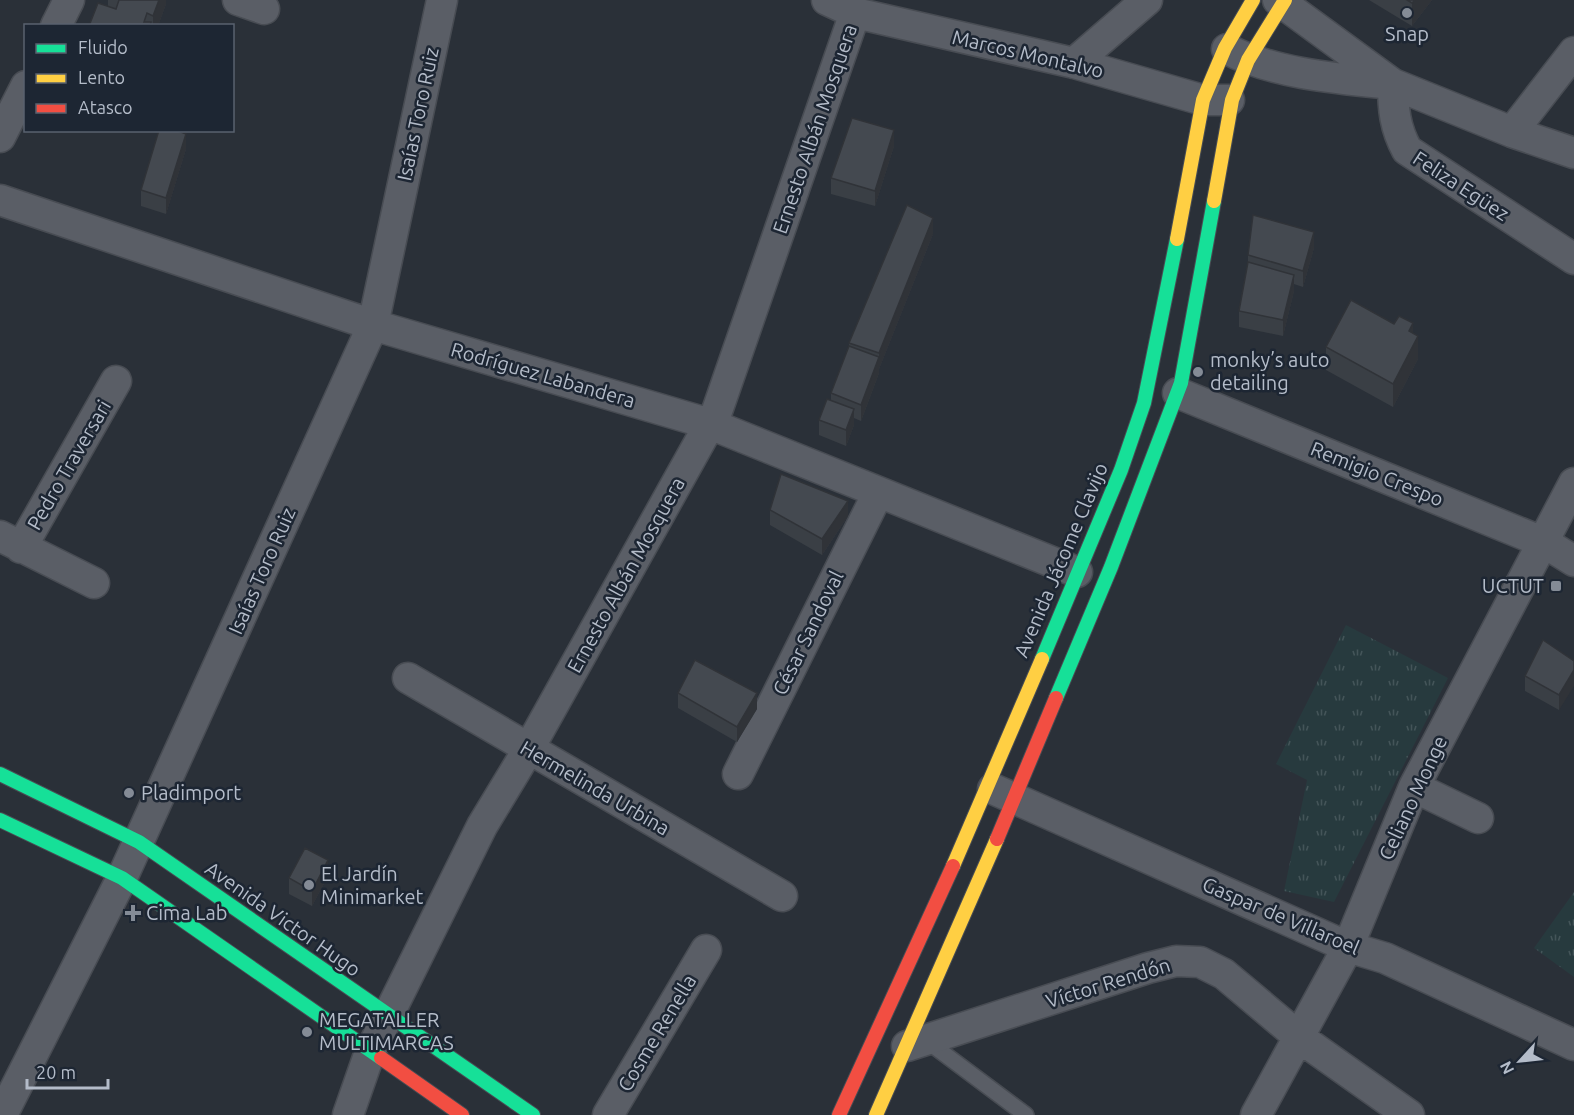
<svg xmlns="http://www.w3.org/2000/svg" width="1574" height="1115" viewBox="0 0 1574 1115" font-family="Ubuntu,sans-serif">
<defs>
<pattern id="park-tufts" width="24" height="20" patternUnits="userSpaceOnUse" patternTransform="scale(1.5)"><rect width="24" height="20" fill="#273a3e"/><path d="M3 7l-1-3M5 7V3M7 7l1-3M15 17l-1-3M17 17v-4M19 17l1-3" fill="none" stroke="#445559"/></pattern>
</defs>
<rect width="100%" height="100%" fill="#2a3038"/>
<path fill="url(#park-tufts)" d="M1346 625 1448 678 1334 902 1284 891 1307 780 1276 764Z
M1574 892V977L1534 948Z"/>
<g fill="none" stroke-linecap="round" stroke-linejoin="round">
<defs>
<path id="lane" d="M927 1041 1026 1115"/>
<path id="street" d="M238 0 264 9
M827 0 855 13 1074 63 1203 100H1229
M1278 0 1393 84 1512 132 1574 153
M56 26 69 0
M1227 49C1273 74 1341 79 1393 84
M1074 63 1147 0
M1393 84C1393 109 1395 128 1407 150L1574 259
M1512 132 1574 52
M0 137 26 86
M0 200 373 325 710 424 1077 572
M1178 393 1545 543 1574 561
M0 536 94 583
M21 548 116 381
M408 678 782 896
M738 774 878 493
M1414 787 1478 818
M993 789 1348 947 1385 958 1574 1045
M907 1046 1148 968 1176 961 1200 962 1224 974 1300 1038 1409 1115
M2 1115 122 878 373 325 442 0
M348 1115 370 1052 482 826 528 750 717 411 855 13
M608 1115 706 950
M1256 1115 1348 947 1414 787 1574 483"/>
<path id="fast" d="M1042 659 1121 470 1144 403 1177 239
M1056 698 1111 567 1181 383 1214 201
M0 774 139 842 533 1115
M0 820 122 878 381 1058"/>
<path id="slow" d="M1214 201 1232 100 1248 60 1285 0
M1177 239 1203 100 1225 48 1253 0
M953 866 1042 659
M876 1115 997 839"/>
<path id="jam" d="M997 839 1056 698
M381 1058 462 1115
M839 1115 953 866"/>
</defs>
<use href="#lane" stroke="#484c53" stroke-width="18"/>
<use href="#street" stroke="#484c53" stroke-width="33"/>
<use href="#fast" stroke="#484c53" stroke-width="16"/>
<use href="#slow" stroke="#484c53" stroke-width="16"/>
<use href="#jam" stroke="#484c53" stroke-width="16"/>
<use href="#lane" stroke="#5a5e66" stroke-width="15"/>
<use href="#street" stroke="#5a5e66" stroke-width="30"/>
<use href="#fast" stroke="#16e098" stroke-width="14"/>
<use href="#slow" stroke="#ffcf43" stroke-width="14"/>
<use href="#jam" stroke="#f24e42" stroke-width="14"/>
</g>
<path fill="#3a3f45" d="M108 0H166V4L158 26H89L108 6Z
M1369 0H1432L1412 26Z
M894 146 875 206 831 194V178Z
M186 149 166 214 141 206V190Z
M933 234 879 369V373L861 421 854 418V425L846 446 819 435V420L831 400V393L849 346V343Z
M1314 248 1303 287 1294 284V291L1283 336 1239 327V311L1248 263V255Z
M1413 333 1418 359 1393 407 1326 370V347Z
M770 510 848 516 822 555 770 525Z
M1574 661 1559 710 1525 691V676Z
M678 693 757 709 737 742 678 708Z
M328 876 312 906 289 894V878Z"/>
<path fill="#303338" d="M159 0H166V4L158 26H153V16Z
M1415 0H1432L1412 26V3Z
M894 130V146L875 206V191Z
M186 134V149L166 214V198Z
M933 218V234L879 369V353Z
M1314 232V248L1303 287V271Z
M1294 275V291L1283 336V320Z
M1413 323V346L1418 336V359L1393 407V384L1409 331Z
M879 357V373L861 421V405Z
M854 409V425L846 446V430Z
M848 501V516L822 555V539Z
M1574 670V686L1559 710V695Z
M757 693V709L737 742V727Z
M328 860V876L312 906V891Z"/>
<path fill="#444950" stroke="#303338" stroke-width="1.5" d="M119 0H159L153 16 147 13 144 22H151L150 26H89L98 3 116 9Z
M1407 0H1415L1412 3Z
M852 118 894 130 875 191 831 178Z
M159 130H176L186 134 166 198 141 190Z
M907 205 933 218 879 353 849 343Z
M1253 215 1314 232 1303 271 1248 255Z
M1248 262 1294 275 1283 320 1239 311Z
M1351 300 1394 324 1399 316 1413 323 1409 331 1418 336 1393 384 1326 347Z
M849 346 879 357 861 405 831 393Z
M827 399 854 409 846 430 819 420Z
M781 474 848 501 822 539 770 510Z
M1543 640 1574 661V670L1559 695 1525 676Z
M695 660 757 693 737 727 678 693Z
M305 848 328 860 312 891 289 878Z"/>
<g fill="#848b96" stroke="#1d2633" stroke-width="2">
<circle cx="1407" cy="13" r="6"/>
<circle cx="1198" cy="372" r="6"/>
<rect x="1550" y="580" width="12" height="12" rx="3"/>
<circle cx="129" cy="793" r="6"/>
<circle cx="309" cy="885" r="6"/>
<path d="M130 904h6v6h6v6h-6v6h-6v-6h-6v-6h6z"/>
<circle cx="307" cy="1032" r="6"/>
</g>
<g text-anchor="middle" stroke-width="5" stroke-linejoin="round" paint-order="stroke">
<g font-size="20" fill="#b4bcc9" stroke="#1d2633" text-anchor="start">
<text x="1407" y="41" text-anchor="middle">Snap</text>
<text x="1210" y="367">monky’s auto<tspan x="1210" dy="23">detailing</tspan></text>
<text x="1544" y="593" text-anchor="end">UCTUT</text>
<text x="141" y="800">Pladimport</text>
<text x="321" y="881">El Jardín<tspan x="321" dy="23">Minimarket</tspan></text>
<text x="146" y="920">Cima Lab</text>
<text x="319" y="1027">MEGATALLER<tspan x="319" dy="23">MULTIMARCAS</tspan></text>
</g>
<g font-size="20" fill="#b4bcc9" stroke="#1d2633">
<text transform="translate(1028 54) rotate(13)" y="7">Marcos Montalvo</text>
<text transform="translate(418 114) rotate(-78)" y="7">Isaías Toro Ruiz</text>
<text transform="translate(815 129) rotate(-71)" y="7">Ernesto Albán Mosquera</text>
<text transform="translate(1461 186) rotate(33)" y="7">Feliza Egüez</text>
<text transform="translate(543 375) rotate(16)" y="7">Rodríguez Labandera</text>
<text transform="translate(69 465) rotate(-60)" y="7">Pedro Traversari</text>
<text transform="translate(1377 474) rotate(22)" y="7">Remigio Crespo</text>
<text transform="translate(1061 560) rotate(-67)" y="7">Avenida Jácome Clavijo</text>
<text transform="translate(262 571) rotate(-66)" y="7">Isaías Toro Ruiz</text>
<text transform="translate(626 575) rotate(-61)" y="7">Ernesto Albán Mosquera</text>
<text transform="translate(808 633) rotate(-64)" y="7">César Sandoval</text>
<text transform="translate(595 788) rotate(30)" y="7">Hermelinda Urbina</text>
<text transform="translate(1413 798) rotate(-65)" y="7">Celiano Monge</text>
<text transform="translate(1281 916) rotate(23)" y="7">Gaspar de Villaroel</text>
<text transform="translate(283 919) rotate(35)" y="7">Avenida Victor Hugo</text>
<text transform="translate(1108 983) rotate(-17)" y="7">Víctor Rendón</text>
<text transform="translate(657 1033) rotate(-59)" y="7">Cosme Renella</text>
</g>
</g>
<rect x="24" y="24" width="210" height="108" fill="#1d2633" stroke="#59626f" stroke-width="1.5"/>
<rect x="36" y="44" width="30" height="9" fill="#16e098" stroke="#59626f" stroke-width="1.5"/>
<text x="78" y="54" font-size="18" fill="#b4bcc9">Fluido</text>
<rect x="36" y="74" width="30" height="9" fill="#ffcf43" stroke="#59626f" stroke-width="1.5"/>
<text x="78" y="84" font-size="18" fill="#b4bcc9">Lento</text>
<rect x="36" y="104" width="30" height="9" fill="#f24e42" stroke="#59626f" stroke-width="1.5"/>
<text x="78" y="114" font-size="18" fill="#b4bcc9">Atasco</text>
<g transform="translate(1520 1061) rotate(243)" stroke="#1d2633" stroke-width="4.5" paint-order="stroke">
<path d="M0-4.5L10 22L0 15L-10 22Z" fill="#b4bcc9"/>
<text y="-9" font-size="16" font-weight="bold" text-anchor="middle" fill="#b4bcc9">N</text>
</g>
<path d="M27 1079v9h81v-9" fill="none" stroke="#b4bcc9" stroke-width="3"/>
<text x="36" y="1079" font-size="18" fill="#b4bcc9" stroke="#1d2633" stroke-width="4.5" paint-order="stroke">20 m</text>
</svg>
